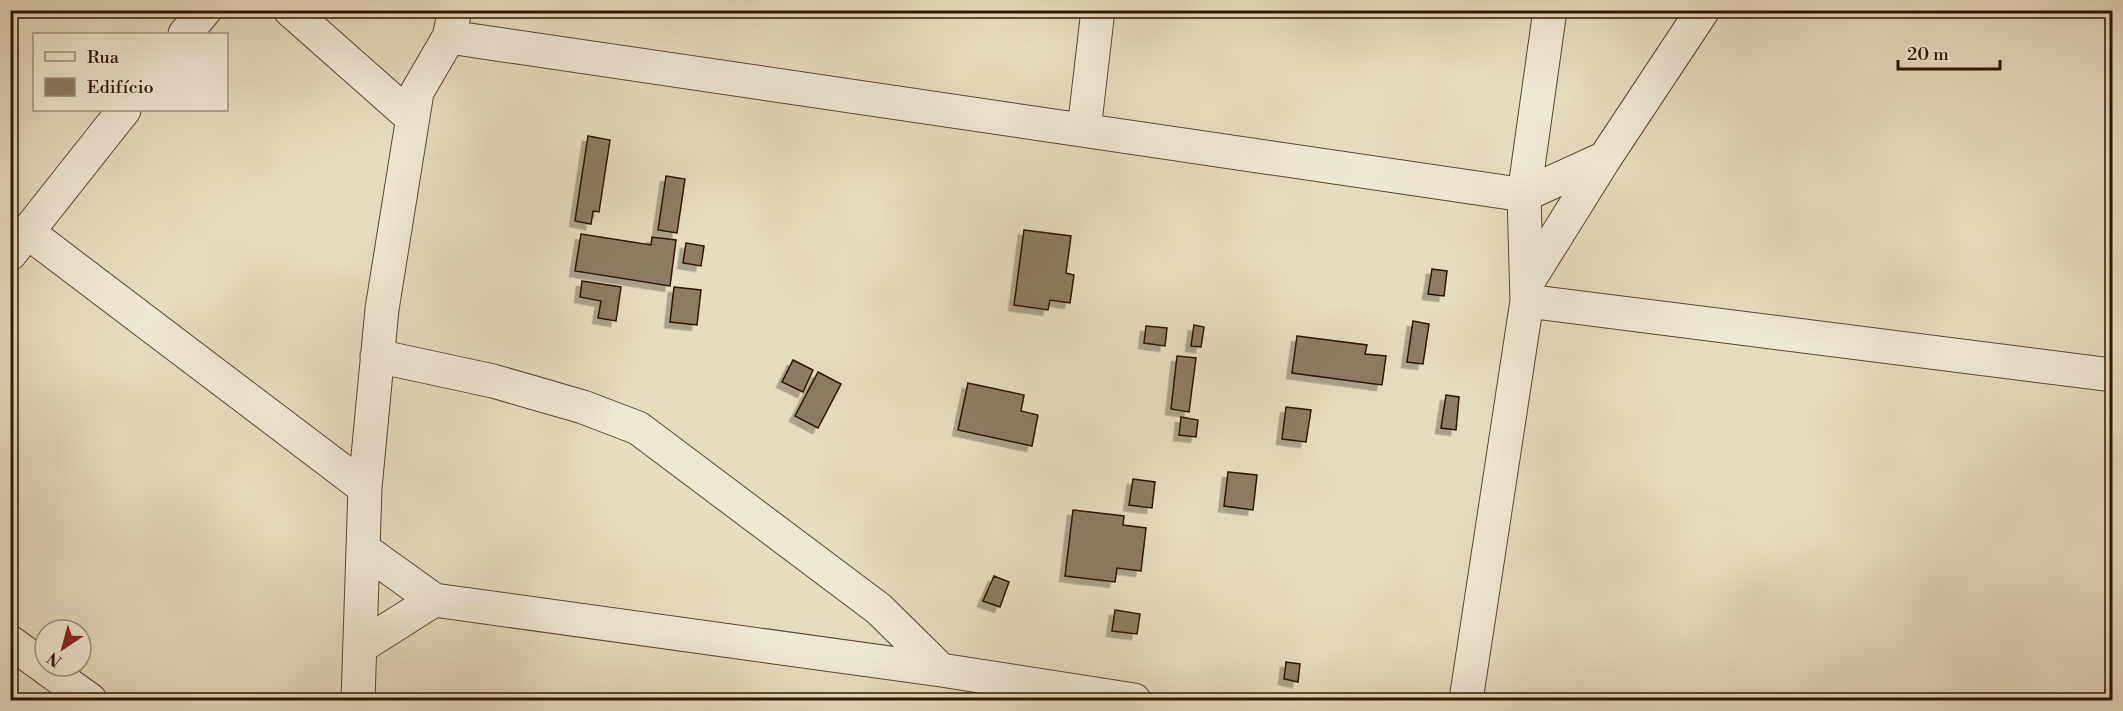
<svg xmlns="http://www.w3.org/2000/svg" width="2123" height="711" viewBox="0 0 2123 711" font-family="'Libre Bodoni',serif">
<defs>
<filter id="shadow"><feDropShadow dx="-5.5" dy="5.5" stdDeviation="0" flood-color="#0004"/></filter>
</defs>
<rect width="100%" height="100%" fill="#e6dcbf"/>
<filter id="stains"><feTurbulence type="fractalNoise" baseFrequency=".00333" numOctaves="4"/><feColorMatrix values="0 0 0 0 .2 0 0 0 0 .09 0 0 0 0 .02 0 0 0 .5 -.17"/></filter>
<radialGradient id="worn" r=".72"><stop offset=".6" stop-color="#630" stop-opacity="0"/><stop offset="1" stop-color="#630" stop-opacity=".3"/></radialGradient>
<path fill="#8d7d65" stroke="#2d1604" stroke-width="1.5" filter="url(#shadow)" d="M588 136 610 140 599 212 593 211 591 224 575 221Z
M666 176 685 179 677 233 658 230Z
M1024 230 1071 236 1066 273 1074 275 1070 303 1050 300 1048 310 1014 305Z
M581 234 651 245 652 237 676 240 670 286 575 271Z
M686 243 704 246 701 266 683 263Z
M1432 269 1447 271 1444 296 1428 294Z
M582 281 621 287 616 321 598 318 601 301 580 297Z
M674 287 701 290 697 325 670 322Z
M1413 321 1429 324 1423 364 1407 362Z
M1194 325 1204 327 1201 347 1191 346Z
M1146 326 1167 328 1165 346 1144 343Z
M1297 336 1367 345 1365 354 1386 356 1382 385 1292 373Z
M1177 356 1196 358 1189 412 1171 409Z
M793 360 813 370 803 392 782 382Z
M818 372 841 384 818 428 795 416Z
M968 383 1024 395 1021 411 1038 415 1032 446 958 430Z
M1446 395 1459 397 1456 430 1441 428Z
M1286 407 1311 410 1306 442 1282 439Z
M1181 417 1198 420 1196 437 1179 435Z
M1228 472 1257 475 1253 510 1224 506Z
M1133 479 1155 482 1152 508 1129 505Z
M1073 510 1124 516 1123 525 1146 528 1141 571 1117 568 1115 582 1065 576Z
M994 576 1009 582 1000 607 983 601Z
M1115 610 1140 614 1137 634 1112 631Z
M1286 662 1300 664 1298 682 1284 679Z"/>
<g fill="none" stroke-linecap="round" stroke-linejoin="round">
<defs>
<path id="minor" d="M290 10 411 117
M185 34 205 10
M449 37 1524 195 1605 158
M1084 130 1098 10
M26 231 365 488
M10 254 124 110
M1527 283 1605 158 1703 10
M1527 301 2112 375
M377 356 493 381 583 407 638 428 879 609 941 670
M363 549 434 600 941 670 1134 700
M10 642 90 700
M360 647 434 600
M358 700 365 488 382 309 417 92 449 37 455 10
M1466 700 1527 301 1524 195 1550 10"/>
</defs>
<use href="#minor" stroke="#5b4833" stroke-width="35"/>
<use href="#minor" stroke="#efe8d5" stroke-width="33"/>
</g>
<rect width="2123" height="711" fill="none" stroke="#e6dcbf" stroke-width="36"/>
<rect x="12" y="12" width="2099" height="687" fill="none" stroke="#2d1604" stroke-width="3"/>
<rect x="18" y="18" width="2087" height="675" fill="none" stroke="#2d1604" stroke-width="1.5"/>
<rect x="33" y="33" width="195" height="78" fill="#efe8d5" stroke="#a19481" stroke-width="1.5"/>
<rect x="45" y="52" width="30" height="9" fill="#efe8d5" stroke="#a19481" stroke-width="1.5"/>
<text x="87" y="63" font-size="18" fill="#2d1604">Rua</text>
<rect x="45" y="78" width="30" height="18" fill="#8d7d65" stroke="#a19481" stroke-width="1.5"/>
<text x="87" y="93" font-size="18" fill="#2d1604">Edifício</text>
<g transform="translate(63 648) rotate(216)"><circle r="28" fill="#efe8d5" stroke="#a19481" stroke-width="1.5"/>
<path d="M0-4.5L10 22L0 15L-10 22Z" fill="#8f2418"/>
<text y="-9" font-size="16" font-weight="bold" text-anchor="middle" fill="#2d1604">N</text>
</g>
<path d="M1898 60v9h102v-9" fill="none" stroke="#2d1604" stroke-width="3"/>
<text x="1907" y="60" font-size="18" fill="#2d1604" stroke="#efe8d5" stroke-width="4.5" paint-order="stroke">20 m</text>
<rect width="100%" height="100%" filter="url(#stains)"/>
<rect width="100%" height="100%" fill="url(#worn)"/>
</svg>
